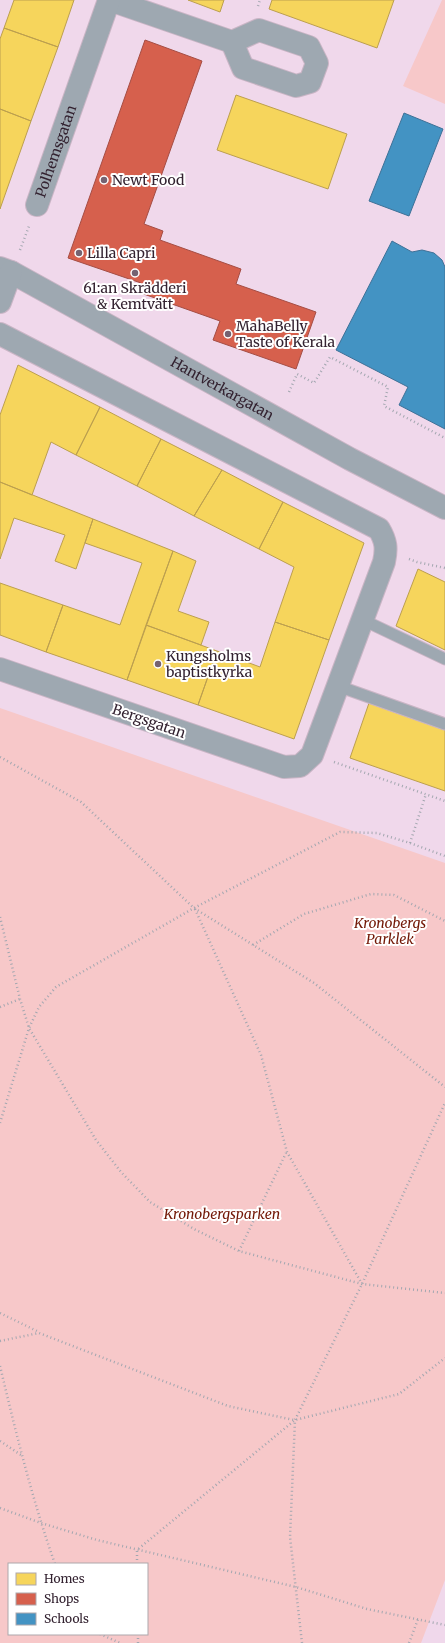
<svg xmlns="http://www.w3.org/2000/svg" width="445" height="1643" viewBox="0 0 445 1643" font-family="Merriweather,serif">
<rect width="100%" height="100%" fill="#f0d8eb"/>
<path fill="#f7c8c9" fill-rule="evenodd" d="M442 0H445V104L403 86Z
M0 708 445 863V1580L421 1643H0ZM9 1564H147V1634H9Z"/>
<path fill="#f6d55c" stroke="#bc9f4f" d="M14 0H74L58 47 4 28Z
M188 0H224L220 12Z
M272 0H394L377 48 269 9Z
M4 28 58 47 31 121 0 109V39Z
M236 95 347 134 328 189 217 150Z
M0 109 31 121 0 209Z
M18 365 100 407 76 455 51 442 32 495 0 482V415Z
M100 407 161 439 137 486 76 455Z
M161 439 222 470 194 516 137 486Z
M222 470 283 502 259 549 194 516Z
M0 482 93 519 76 569 55 561 65 535 14 518 0 559Z
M283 502 364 543 329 640 275 622 294 567 259 549Z
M93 519 173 551 127 680 46 652 63 605 120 625 142 563 85 543Z
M173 551 196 561 178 611 209 622 201 645 146 625Z
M418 569 445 582V650L396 626Z
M0 583 63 605 46 652 0 635Z
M275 622 329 640 294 739 198 705 217 651 260 667Z
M146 625 217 651 198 705 127 680Z
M369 703 445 730V791L350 758Z"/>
<path fill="#d6604d" stroke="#a54d44" d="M145 40 202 61 144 224 163 231 160 240 241 269 236 284 316 312 296 369 213 340 220 321 138 292 141 283 68 258Z"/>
<path fill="#4393c3" stroke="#3e7197" d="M404 113 443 129 409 216 369 201Z
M392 241 412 252 422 250 434 253 442 260 445 267V429L399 405 408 387 336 350Z"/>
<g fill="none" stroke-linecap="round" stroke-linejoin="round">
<defs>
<path id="lane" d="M363 620 445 659
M338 686 445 724"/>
<g id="street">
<path d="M110 0 232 42 259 30 309 47 317 63 310 82 296 86 243 68 232 42"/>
<path id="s1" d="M37 205 109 0"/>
<path id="s2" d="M0 268 11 272 350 459 445 508"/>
<path d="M0 302 11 272"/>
<path d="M0 334 379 529C386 541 387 548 384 562L312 755 300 766 284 767 0 669"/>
</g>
</defs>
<use href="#lane" stroke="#c9b5c5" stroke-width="13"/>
<use href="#street" stroke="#c9b5c5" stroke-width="24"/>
<path stroke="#a3a7b0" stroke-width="2.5" stroke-dasharray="1 3" stroke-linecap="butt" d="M258 6 260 0
M20 250 29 226
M289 392 297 374 314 383 330 357 388 387 384 406 445 438
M409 559 417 562 445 568
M0 757 81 802 194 908 314 983 445 1087
M334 762 445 801
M410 843 426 794
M195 909 261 1055 287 1152 362 1284
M0 917 20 999 29 1028 96 1140 121 1172 150 1202 194 1229 239 1251 362 1284 445 1293
M253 945 304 914 371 894 394 895 445 921
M0 1007 20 999
M0 1123 29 1028 39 1007 56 987 194 908 340 832 377 833 410 843 445 856
M239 1251 286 1153
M0 1313 39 1332
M0 1341 39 1333 228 1406 294 1420
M0 1366C16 1433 32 1499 55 1564
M0 1441 21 1455
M0 1508 41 1523 97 1540 296 1587 367 1609 445 1625
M137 1564V1550L295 1420 399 1394 445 1358
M100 1634 120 1643
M138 1634V1643
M302 1643 290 1537 295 1420 362 1284 445 1103
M409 1643 418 1619"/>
<use href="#lane" stroke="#9ea8b1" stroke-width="11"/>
<use href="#street" stroke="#9ea8b1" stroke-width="22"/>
</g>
<g fill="#756271" stroke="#fff" stroke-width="1.5">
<circle cx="104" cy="180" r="4"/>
<circle cx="79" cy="253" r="4"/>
<circle cx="135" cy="273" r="4"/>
<circle cx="228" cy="334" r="4"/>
<circle cx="158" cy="664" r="4"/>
</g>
<g text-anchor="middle" stroke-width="4" stroke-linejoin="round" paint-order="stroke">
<g font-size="14" fill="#332230" stroke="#fff">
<text dy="5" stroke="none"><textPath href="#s1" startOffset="57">Polhemsgatan</textPath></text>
<text dy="5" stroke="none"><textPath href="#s2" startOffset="253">Hantverkargatan</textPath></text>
<text transform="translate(149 721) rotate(19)" y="5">Bergsgatan</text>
</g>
<g font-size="14" fill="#332230" stroke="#fff" text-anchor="start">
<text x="112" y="185">Newt Food</text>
<text x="87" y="258">Lilla Capri</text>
<text x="135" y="293" text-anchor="middle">61:an Skrädderi<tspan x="135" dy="16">&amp; Kemtvätt</tspan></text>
<text x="236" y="331">MahaBelly<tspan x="236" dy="16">Taste of Kerala</tspan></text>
<text x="166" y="661">Kungsholms<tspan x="166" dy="16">baptistkyrka</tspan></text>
</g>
<g font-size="14" font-style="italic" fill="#721705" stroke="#fff">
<text x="390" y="928">Kronobergs<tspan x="390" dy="16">Parklek</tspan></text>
<text x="222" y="1219">Kronobergsparken</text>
</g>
</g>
<rect x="8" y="1563" width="140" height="72" fill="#ffffff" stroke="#ada7ac"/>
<rect x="16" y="1573" width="20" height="12" fill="#f6d55c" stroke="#ada7ac"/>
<text x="44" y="1583" font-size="12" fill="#332230">Homes</text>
<rect x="16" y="1593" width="20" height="12" fill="#d6604d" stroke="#ada7ac"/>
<text x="44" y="1603" font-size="12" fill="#332230">Shops</text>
<rect x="16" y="1613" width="20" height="12" fill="#4393c3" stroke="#ada7ac"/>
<text x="44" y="1623" font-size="12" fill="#332230">Schools</text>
</svg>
